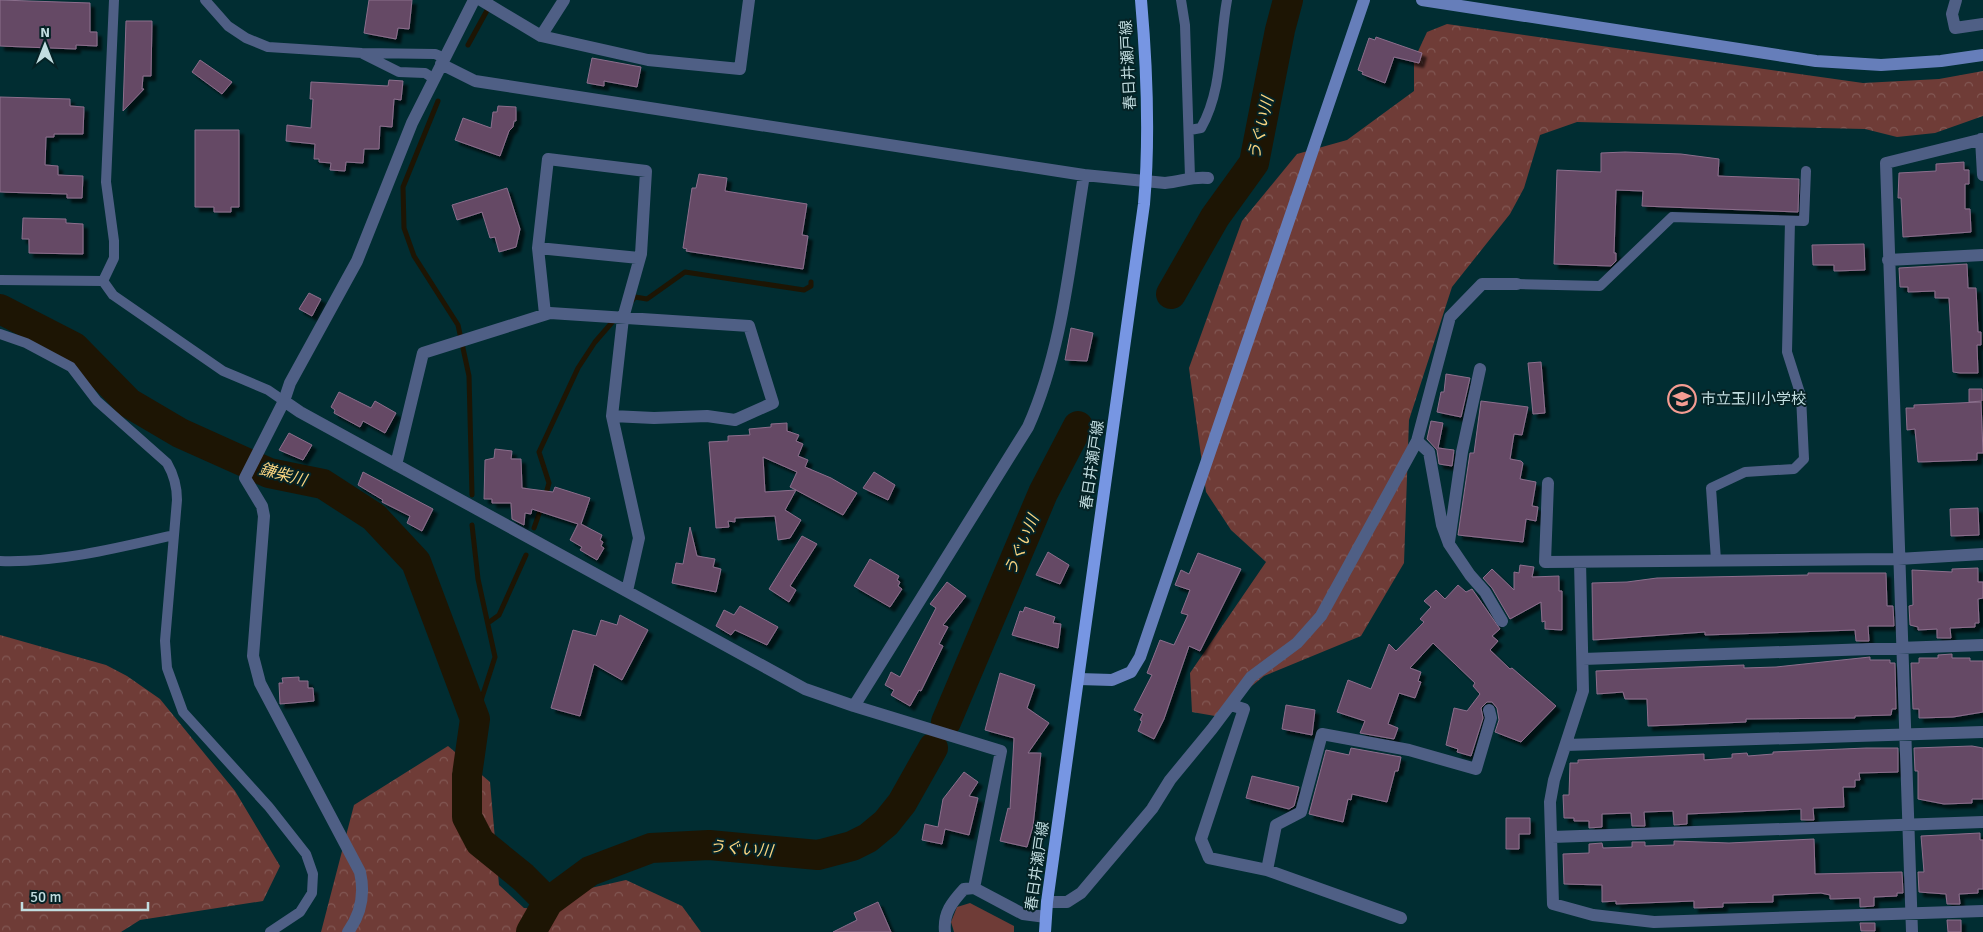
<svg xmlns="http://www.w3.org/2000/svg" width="1983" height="932" viewBox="0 0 1983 932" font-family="Signika,'Noto Sans JP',sans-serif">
<defs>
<pattern id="forest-crowns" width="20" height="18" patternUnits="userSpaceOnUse" patternTransform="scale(1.25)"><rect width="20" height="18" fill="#6f3c37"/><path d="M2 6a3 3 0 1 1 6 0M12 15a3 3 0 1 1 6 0" fill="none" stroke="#825854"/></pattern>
<filter id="shadow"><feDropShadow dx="4.5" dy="4.5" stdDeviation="1" flood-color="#0009"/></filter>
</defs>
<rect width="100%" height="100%" fill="#012d32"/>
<path fill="#6f3c37" d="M970 903 1014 926V932H954L951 922 957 907Z"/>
<path fill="url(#forest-crowns)" d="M1447 24 1863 83 1939 79 1983 71V116L1935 133 1897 137 1865 129 1577 122 1540 135 1524 188 1510 214 1452 287 1409 420 1404 563 1361 636 1264 676 1215 716 1192 712 1190 673 1266 562 1231 530 1206 492 1189 368 1242 221 1297 154 1347 140 1414 91V60L1427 32Z
M0 635 106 665 127 676 160 699 235 791 280 866 263 901 140 920 121 932H0Z
M448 746 490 782 499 885 524 908 547 909 573 892 626 880 682 906 701 932H321L354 805Z"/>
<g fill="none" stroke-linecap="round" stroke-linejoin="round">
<path stroke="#1d1504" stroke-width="5" d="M468 45 490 5
M438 101 403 187 404 228 414 256 458 325 469 376 472 495
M631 302 635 297 647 299 685 272 804 290 811 286V282
M545 497 549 483 539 452 578 368 595 342 615 319
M472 525 478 579 495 657 475 719
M534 528 542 505
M488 623 499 615 526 555"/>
<path stroke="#1d1504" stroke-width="30" d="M1171 294 1215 217 1254 163 1280 30 1288 0
M0 309 74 347 129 403 180 433 269 473 323 484 374 517 416 562 475 719 467 775V817L480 842 523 877 548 902
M946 722 1043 493 1078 426
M531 932 548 902 590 871 651 848 709 845 818 855 852 846 868 838 886 823 902 803 933 748"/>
</g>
<path fill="#654965" stroke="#8c6e8c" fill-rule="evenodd" filter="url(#shadow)" d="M0 0 90 3V32H97V46L76 45V49L0 46Z
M369 0H412L409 29 398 28 396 39 364 33Z
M126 21H152L151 76H143L142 89H144L123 111Z
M1376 37 1422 53 1419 63 1394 57 1385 83 1362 74 1363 72 1358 70 1369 38 1375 40Z
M592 58 641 67 637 87 604 81V86L587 83Z
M200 60 232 82 222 94 192 72Z
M389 80 403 81 401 100 394 99 392 127 380 126 379 149H364L363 163 346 162 345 171 330 170 331 163 319 162V159H314L315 144 286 141 287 125 311 128 313 99H310L311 82 388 86Z
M0 97 70 99V106L84 107 83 134H54V137H46L45 165 58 166V175L83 176 82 198H67V194L0 192Z
M498 106 516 107V121H514L513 127 509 131 500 156 455 140 463 118 491 128 493 112H497Z
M195 130H239V207H231V212H214V207H195Z
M1625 152 1681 154 1719 159 1718 176 1799 179 1798 212 1642 206 1643 191 1616 190 1614 253H1616V261L1611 266 1554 264 1557 170 1601 172V153Z
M1964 162V170H1969V184H1965V209H1970L1971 232 1903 237 1901 198H1898L1899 173 1936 171V164Z
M699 174 727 178 725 191 807 204 802 235 808 236 803 269 686 251 687 249 683 248 692 188H696Z
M507 188 520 229 516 247 499 252 495 237 490 238 482 212 457 220 452 205Z
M23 218 66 219V223L83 224V254L29 253V239H22Z
M1864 244 1865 270 1834 271V265H1813L1812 245Z
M1967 264 1968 288H1976L1978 332H1981V345H1977L1978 373H1960L1953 372 1949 298H1935V291L1908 292V287H1900L1899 268Z
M309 293 321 299 312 316 299 309Z
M1071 328 1093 333 1087 361 1065 360Z
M1541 362 1545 413 1533 414 1528 363Z
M1446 374 1470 378 1461 417 1437 412 1441 392H1444Z
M1969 389H1982V401L1969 402Z
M339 392 371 408 375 401 396 413 385 433 363 421 360 427 334 413 335 410 331 407Z
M1481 401 1528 407 1522 435 1514 434 1510 459 1521 461 1523 463 1520 479 1536 482 1532 506 1538 507 1536 521 1526 519 1523 542 1458 535 1470 453H1474Z
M1981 402 1983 453H1977V460L1918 462 1915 429 1907 430 1906 408H1914V405Z
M1431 421 1443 423 1438 448 1454 450 1452 466 1439 464 1437 450 1427 439Z
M787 423V431L799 435 796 441 803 444 798 456 808 460 805 467 831 478 857 493 843 515 796 490 785 510 801 520 790 538 778 540 775 516 735 518V522L728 521 729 527 716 528 709 442 728 441V436L750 435 749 429 771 427V424ZM763 457 797 472 790 487 796 490 765 492Z
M289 433 312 445 303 460 279 450Z
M495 449 512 451 511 459H521L522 488 553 492 555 487 590 498 581 524 602 535 600 540 603 542 601 546 604 548 597 560 580 550 582 547 570 540 578 524 532 509 531 514 525 513 524 525 512 519 511 503H492V499H484L485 460 494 458Z
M363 472 433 509 422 531 407 523 410 516 382 502 383 500 358 485Z
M874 472 895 485 888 500 863 488Z
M1978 508 1979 535 1951 536 1950 509Z
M690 527 697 556 715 559 713 567 721 569 716 592 672 583 676 563 683 564Z
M802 536 817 544 790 586 796 590 789 602 769 589Z
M1048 552 1069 565 1060 584 1036 575Z
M1198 553 1241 569 1200 651 1189 646 1164 719 1154 739 1138 731 1142 721 1140 720 1143 714 1134 710 1152 675 1147 673 1160 640 1174 645 1188 615 1181 613 1190 590 1175 585 1181 570 1189 574Z
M870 559 899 576 897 580 900 582 898 586 902 589 890 607 854 586Z
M1520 565 1534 567 1532 577 1559 576V591H1562V630L1545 629V621L1542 622 1541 602 1510 619 1492 588 1483 578 1492 569 1514 590V572L1519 573Z
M1978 568V582H1983V598L1978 599 1979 623H1975V627L1950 628 1951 638H1937V629L1918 630V627L1910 625 1909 606 1913 605 1912 570 1952 572V569Z
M1808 573H1886L1887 606H1893L1894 626H1868L1869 641H1856L1855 630 1705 635V632L1593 640 1592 583 1627 582 1657 578 1808 575Z
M947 582 966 596 943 625 948 627 939 644 943 646 921 691 919 690 910 706 891 695 894 690 885 685 891 672 900 677 936 608 930 604Z
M1458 585 1466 592 1472 589 1500 629 1492 636 1498 641 1490 650 1510 669 1512 668 1556 706 1521 742 1495 732 1499 720 1497 708 1492 702H1487L1481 708 1483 718 1471 756 1457 752 1458 749 1446 745 1454 708 1467 711 1480 694 1473 686 1475 683 1433 643 1410 668 1421 672 1418 681 1421 682 1415 698 1399 693 1388 724 1398 728 1394 739 1360 733 1365 721 1337 712 1348 680 1371 689 1389 644 1396 651 1424 622 1420 619 1431 607 1424 601 1436 590 1445 599Z
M740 606 778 627 767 645 735 630 731 635 716 626 724 610 734 615Z
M1025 607 1055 617 1053 623 1061 624 1058 648 1012 635 1020 611 1023 612Z
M620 615 648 630 622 680 594 664 580 716 551 708 573 630 596 636 601 620 617 625Z
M1952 654V658H1970V661H1983V712L1953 717 1919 718V709H1913L1911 663H1919V658H1938V655Z
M1870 657V660H1890V663H1895L1896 709H1892L1891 715 1855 716V718L1746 719V722L1648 726 1647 699H1625L1623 692 1597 694 1596 671 1744 665V668L1776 667Z
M1000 673 1035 685 1027 708 1049 723 1028 753H1041L1033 826 1027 847 1000 841 1008 808 1010 809 1014 738 985 730Z
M299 677V681H308V688H313L314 701 280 704 279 683H283L282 678Z
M1286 705 1315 710 1312 735 1282 729Z
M1972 746 1983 748V799H1972V803L1944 804 1918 799V771H1915L1914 748Z
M1351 748 1401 757 1398 771H1395L1387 802 1352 794 1351 800 1348 799 1343 822 1309 814 1326 750 1349 755Z
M1866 748H1898V772L1859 773 1860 780H1855V787H1843L1844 807 1813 808 1814 820H1801V809L1687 814V824L1674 825 1673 811 1644 812 1645 826H1632L1631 813 1602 814V827L1589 828V821H1574V818H1564L1563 795H1569L1570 763H1578V760L1704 754V760L1732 758V754L1747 753 1748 756 1773 754V752Z
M964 772 978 782 969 796 978 798 969 835 945 829 942 844 922 840 925 824 938 827 943 799Z
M1252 776 1299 787 1294 806 1289 809 1246 798Z
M1506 818H1530V834H1519V849H1506Z
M1980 833V840H1983V889H1978V893L1959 894 1960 904H1947L1946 894 1919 892 1918 872H1924L1921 836Z
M1814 839 1815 874 1902 872 1903 893H1897V896L1874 897V906L1860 907V898L1830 899V895L1821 893 1773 895V902L1723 903V907L1694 908V901L1616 904V901L1602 902V885L1564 884 1563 854 1589 853V844L1602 843 1603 848 1632 847V842H1645V846L1674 845V841L1729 843Z
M878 902 891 932H833L857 920 854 913Z
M1947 920H1961V932H1948Z
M1860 923H1875V931H1861Z"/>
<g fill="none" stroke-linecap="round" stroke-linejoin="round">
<path stroke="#4f5f85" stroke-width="10" d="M205 0 228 26 246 38 268 47 362 53 435 54 445 58
M1181 0 1185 25 1190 177
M363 54 399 72 425 73 433 78
M1190 130 1201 128C1223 89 1219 43 1227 0
M0 280 103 281
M103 281 114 258V241L106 182 114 0
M103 281 113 295 223 371 268 390 284 401
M1517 284 1600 286 1672 217 1804 221 1806 171
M0 334 26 343 71 367 97 401 167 463C174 475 177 486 177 500L165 641 167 668 183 712 269 807 306 854 313 874 312 893 300 912 270 932
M1716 560 1711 488 1745 472 1794 469 1804 459 1801 396 1787 352 1790 221
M0 561C57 563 118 548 174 535"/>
<path stroke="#4f5f85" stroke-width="12" d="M481 0 541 36 648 60 740 69 749 0
M1956 0 1952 14 1955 28 1983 24
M541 36 564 0
M441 64 475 81 1084 175 1165 183C1181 182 1192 176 1208 178
M1981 139 1983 175
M538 248 639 258
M1888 260 1983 255
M545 314 538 248 548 159 646 171 641 254 623 318 612 416 639 538 627 591
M284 401 300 412 805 689 854 706 1001 751 974 888 1023 914 1046 917
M1417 441 1429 452 1442 525 1449 544 1470 575 1485 592 1502 621
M396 465 423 353 550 313 749 326 773 403 735 420 707 416 654 418 612 416
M1548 483 1545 562 1898 559 1983 554
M1449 542 1462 452 1480 369
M1580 562 1583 691 1554 780 1550 802 1553 904 1593 915 1654 922 1983 911
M1583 659 1983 645
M1231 705 1244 709 1201 839 1209 858 1267 870 1401 918
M854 706 1028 427C1063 349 1070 259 1084 175
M1566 745 1983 732
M1552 837 1983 822
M1267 870 1276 825 1301 812 1322 734 1409 750 1476 769 1491 718 1489 710
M1047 902H1067L1081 893 1152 809 1170 780 1212 729 1251 677 1297 643 1321 616 1417 441 1450 317 1482 284H1517
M348 932C361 914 365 894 360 872L260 683 253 656 264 516 262 506 245 478 284 401 290 383 357 261 412 123 474 0
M945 932C943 913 952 902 964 889L974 888
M1912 932 1886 163 1983 139"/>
<path stroke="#667eba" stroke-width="12" d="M1422 0 1816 61 1881 65 1941 61 1983 55
M1079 679 1112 680 1131 672 1140 657 1364 0"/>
<path stroke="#7796e3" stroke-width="12" d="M1045 932 1047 902 1144 204C1150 136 1147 68 1141 0"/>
</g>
<defs>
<symbol id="school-ring" viewBox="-11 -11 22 22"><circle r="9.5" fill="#052225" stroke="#f59c92" stroke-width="1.5"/><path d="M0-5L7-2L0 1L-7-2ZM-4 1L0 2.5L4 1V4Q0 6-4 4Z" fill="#f59c92"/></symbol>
</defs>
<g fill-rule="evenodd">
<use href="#school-ring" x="1666" y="383" width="32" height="32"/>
</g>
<g text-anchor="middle" stroke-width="4" stroke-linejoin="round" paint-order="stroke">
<g font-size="15" fill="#c2dde0" stroke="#052225">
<text transform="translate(1128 65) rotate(-93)" y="5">春日井瀬戸線</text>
<text transform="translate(1092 465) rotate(-82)" y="5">春日井瀬戸線</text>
<text transform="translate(1037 866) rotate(-82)" y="5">春日井瀬戸線</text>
</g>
<g font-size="15" fill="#c2dde0" stroke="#052225" text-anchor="start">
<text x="1701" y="404">市立玉川小学校</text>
</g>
<g font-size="16" font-style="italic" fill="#f9d480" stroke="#052225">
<text transform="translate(1260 128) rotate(-77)" y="6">うぐい川</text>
<text transform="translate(283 474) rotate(15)" y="6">鎌柴川</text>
<text transform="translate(1021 545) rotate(-67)" y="6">うぐい川</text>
<text transform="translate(741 848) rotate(5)" y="6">うぐい川</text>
</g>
</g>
<g transform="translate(45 45)" stroke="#052225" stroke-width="4" paint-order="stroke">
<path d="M0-4L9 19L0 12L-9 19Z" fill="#c2dde0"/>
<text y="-8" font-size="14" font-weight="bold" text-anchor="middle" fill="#c2dde0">N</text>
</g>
<path d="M22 902v8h126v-8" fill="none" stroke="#c2dde0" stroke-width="2.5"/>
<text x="30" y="902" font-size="15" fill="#c2dde0" stroke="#052225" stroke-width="4" paint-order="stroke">50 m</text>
</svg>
